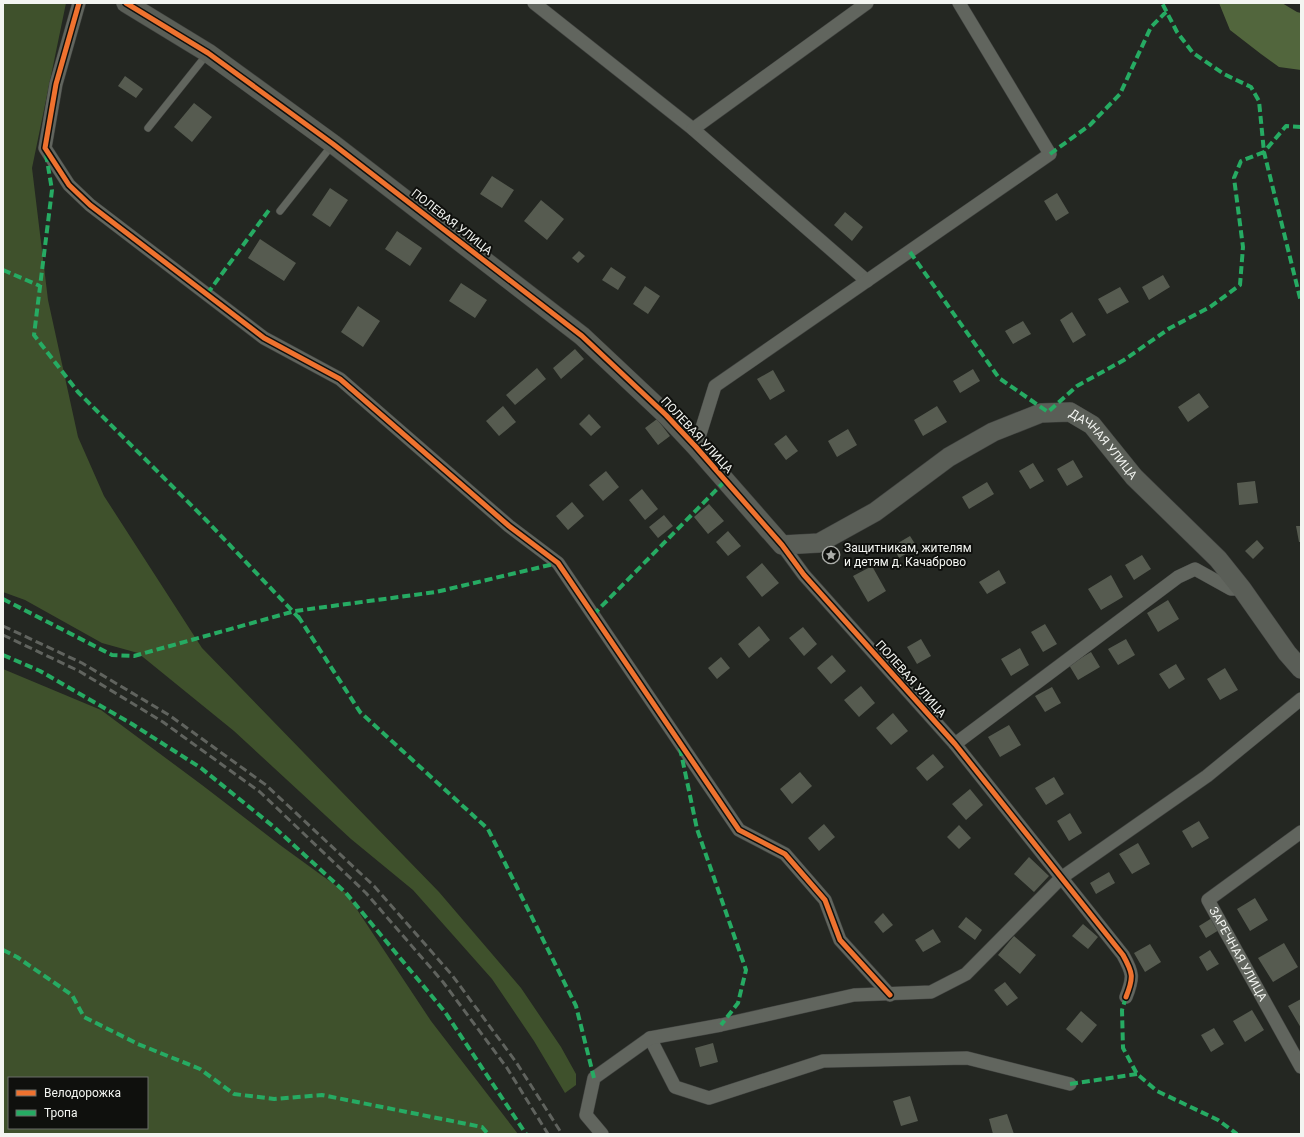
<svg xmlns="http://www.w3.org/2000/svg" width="1304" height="1137" viewBox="0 0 1304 1137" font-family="Roboto,sans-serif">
<rect width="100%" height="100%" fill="#242722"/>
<path fill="#3f512c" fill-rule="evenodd" d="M3 3H66L32 168 48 300 78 437 104 496 202 648 439 892 521 988 561 1047 576 1074V1085L565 1093 534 1041 492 979 413 890 351 839 234 731 138 653 102 643 25 600 3 592Z
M3 669 101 710 202 785 280 845 346 893 431 1021 518 1134H3ZM9 1078H147V1128H9Z"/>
<path fill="#52663d" d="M1219 3H1282L1297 12 1301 13V70L1279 67 1261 54 1230 30Z"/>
<path fill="#565b50" d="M125 76 143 89 136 98 118 86Z
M194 103 212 117 192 142 174 127Z
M492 176 514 190 502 208 480 194Z
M330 188 348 200 330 227 312 215Z
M1057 193 1069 213 1056 221 1044 201Z
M541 200 564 219 547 240 524 221Z
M845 212 863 227 852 241 834 225Z
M397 231 422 248 410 266 385 249Z
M260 239 296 263 284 281 248 258Z
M579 251 585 256 578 263 572 258Z
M611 267 626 277 618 290 602 280Z
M1163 275 1170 287 1149 300 1142 287Z
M461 283 487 300 475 318 449 301Z
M645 286 660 296 648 314 633 304Z
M1120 287 1129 302 1107 314 1098 299Z
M358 306 380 321 363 347 341 332Z
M1072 312 1086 335 1073 343 1060 320Z
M1023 321 1031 334 1013 344 1005 331Z
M575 349 584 359 561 379 553 368Z
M537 368 546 379 515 405 506 395Z
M973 369 980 381 960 393 953 381Z
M773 370 785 391 770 400 757 379Z
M1199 393 1209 407 1188 422 1178 407Z
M503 406 516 422 499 436 486 421Z
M937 406 947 422 923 436 914 420Z
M589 414 601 427 591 436 579 424Z
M657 419 670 436 658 445 645 428Z
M848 429 857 445 837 457 828 441Z
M786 435 798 451 786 460 774 444Z
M1073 460 1083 477 1067 486 1057 469Z
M1033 463 1044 481 1030 489 1019 471Z
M606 471 619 487 603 501 589 485Z
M1255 481 1258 503 1239 505 1237 483Z
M987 482 994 494 969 509 962 497Z
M642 489 658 509 645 520 629 500Z
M572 502 584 516 568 530 556 516Z
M709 504 724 521 708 534 694 517Z
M664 515 673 526 658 538 649 527Z
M1296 526H1301V542H1299Z
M728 531 741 546 728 556 716 542Z
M910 536 917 547 899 558 893 546Z
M1257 540 1264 548 1253 559 1245 551Z
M1142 555 1151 569 1134 580 1125 565Z
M762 563 779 583 762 597 746 577Z
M872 566 886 591 868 602 853 576Z
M999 570 1006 583 987 594 979 582Z
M1111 575 1123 597 1101 610 1088 589Z
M1168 600 1179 619 1158 632 1147 613Z
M1045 624 1057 644 1043 652 1031 632Z
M759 626 770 640 749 658 738 644Z
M803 627 817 644 804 656 789 638Z
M921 639 931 656 917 664 907 647Z
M1126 639 1135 655 1118 665 1108 649Z
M1020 648 1029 665 1011 676 1001 659Z
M1091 652 1100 667 1078 680 1069 665Z
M832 655 846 671 831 684 817 668Z
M721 657 730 668 717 679 708 668Z
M1176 664 1185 679 1169 689 1159 674Z
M1225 668 1238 690 1220 700 1207 679Z
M861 686 875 703 859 717 844 700Z
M1052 687 1061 703 1045 712 1035 696Z
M893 713 908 731 891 745 876 728Z
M1009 725 1021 745 1000 757 988 737Z
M933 754 944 767 927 781 916 768Z
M800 772 812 786 792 804 780 789Z
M1054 777 1064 794 1046 805 1035 788Z
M970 789 983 805 966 820 952 804Z
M1070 813 1082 833 1069 841 1057 821Z
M1199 821 1209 838 1192 848 1182 831Z
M824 824 835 837 819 851 808 838Z
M959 825 971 838 959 849 947 837Z
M1138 843 1150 864 1132 874 1119 854Z
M1029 857 1049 876 1034 892 1014 874Z
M1109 872 1115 883 1096 894 1090 883Z
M1255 898 1268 920 1250 931 1237 909Z
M883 913 893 925 883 933 874 922Z
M966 917 982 930 975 940 958 927Z
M1212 918 1219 930 1206 938 1199 926Z
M1083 924 1098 937 1088 949 1072 936Z
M933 929 941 942 923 952 915 940Z
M1014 936 1036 955 1020 974 998 955Z
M1284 943 1298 967 1273 982 1258 958Z
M1150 944 1161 962 1145 972 1134 953Z
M1210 950 1219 964 1207 971 1199 957Z
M1005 982 1018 998 1007 1006 994 990Z
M1301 999V1028L1288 1006Z
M1252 1010 1264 1030 1245 1042 1233 1021Z
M1081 1011 1097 1025 1082 1043 1066 1029Z
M1214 1028 1224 1044 1211 1052 1201 1035Z
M713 1043 718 1062 700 1067 695 1048Z
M910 1096 918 1121 901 1126 893 1101Z
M1007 1114 1014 1134H993L989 1119Z"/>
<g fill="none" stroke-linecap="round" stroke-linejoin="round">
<defs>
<path id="lane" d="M148 128 208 53
M280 211 333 144"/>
<g id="street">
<path d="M79 3 56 84 45 148 69 185 90 205 264 338 340 379 509 526 558 563 739 830 785 854 825 900 840 940 890 995"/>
<path d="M534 3 693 129 867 281"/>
<path d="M693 129 867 3"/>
<path d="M696 447 715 386 1050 154 959 3"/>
<path d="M782 545 804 575 955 744 1123 955C1133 973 1134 977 1126 997"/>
<path d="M955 744 1178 577 1195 569 1231 589H1242"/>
<path id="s1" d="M1301 832 1208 900 1301 1067"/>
<path d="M650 1038 675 1087 709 1098 823 1061 967 1058 1070 1084"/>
<path d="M602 1134 586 1115 594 1078 650 1038 721 1025 854 995 931 992 966 974 1061 878 1207 776 1301 699"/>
</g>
<g id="secondary">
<path id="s2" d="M126 3 208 53 333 144 582 336 666 415 696 447 782 545 819 543 875 512 949 457 993 432 1041 413 1070 412 1092 425 1134 477 1218 559 1242 589 1287 653 1301 669"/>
</g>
</defs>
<use href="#lane" stroke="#414340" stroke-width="8"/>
<use href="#street" stroke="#414340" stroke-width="14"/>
<use href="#secondary" stroke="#414340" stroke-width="20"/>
<use href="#lane" stroke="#61655e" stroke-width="7"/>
<use href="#street" stroke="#61655e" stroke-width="13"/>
<use href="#secondary" stroke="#5a5e57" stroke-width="19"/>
<path stroke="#60635e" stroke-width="3" stroke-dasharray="8 4" stroke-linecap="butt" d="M3 626 82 663 169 715 266 785 374 886 452 975 516 1062 562 1134
M3 635 79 671 163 722 260 792 366 893 443 982 507 1068 548 1134"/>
<path stroke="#26ab63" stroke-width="4" stroke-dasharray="8 4" stroke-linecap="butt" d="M1301 127 1286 126 1264 152 1301 302
M46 154 52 190 34 335 78 392 206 520 300 619
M1050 154 1090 125 1120 94 1151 27 1166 12
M910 252 999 378 1048 412 1077 386 1124 360 1170 328 1210 307 1240 285 1243 247 1234 178 1241 161 1264 152 1259 101 1251 87 1224 74 1193 53 1177 32 1162 3
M3 270 40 286
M207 294 269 210
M3 599 112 655 134 656 295 611 436 592 558 563
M593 615 726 480
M298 616 360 712 488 829 576 1006 594 1078
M3 655 40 671 132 724 201 768 274 827 346 893 445 1012 526 1134
M680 748 697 829 746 970 738 1003 721 1025
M3 950 17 957 72 995 84 1017 138 1044 200 1069 234 1094 274 1099 322 1095 482 1127 488 1134
M1126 997 1122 1010 1123 1048 1137 1074 1157 1091 1218 1120 1237 1134
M1070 1084 1137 1074"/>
<defs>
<path id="cycleway" d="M79 3 56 84 45 148 69 185 90 205 264 338 340 379 509 526 558 563 739 830 785 854 825 900 840 940 890 995
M126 3 208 53 333 144 582 336 666 415 696 447 782 545 804 575 955 744 1123 955C1133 973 1134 977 1126 997"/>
</defs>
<use href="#cycleway" stroke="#0f100d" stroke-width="8"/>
<use href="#cycleway" stroke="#ef722f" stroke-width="5"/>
</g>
<defs>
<symbol id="sight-ring" viewBox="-11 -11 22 22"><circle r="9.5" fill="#0f100d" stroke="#abada9" stroke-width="1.5"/><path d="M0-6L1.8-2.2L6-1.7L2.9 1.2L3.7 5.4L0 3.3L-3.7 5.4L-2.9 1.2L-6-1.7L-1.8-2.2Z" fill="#abada9"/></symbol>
</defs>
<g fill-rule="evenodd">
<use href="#sight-ring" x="821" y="545" width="20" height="20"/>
</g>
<g text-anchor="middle" stroke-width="4" stroke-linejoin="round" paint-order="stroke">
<g font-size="12" fill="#f3f5f1" stroke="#0f100d">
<text transform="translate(452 222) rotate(38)" y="4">ПОЛЕВАЯ УЛИЦА</text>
<text transform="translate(697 435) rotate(47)" y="4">ПОЛЕВАЯ УЛИЦА</text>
<text dy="4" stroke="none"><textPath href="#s2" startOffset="1226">ДАЧНАЯ УЛИЦА</textPath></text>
<text transform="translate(911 679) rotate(48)" y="4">ПОЛЕВАЯ УЛИЦА</text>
<text dy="4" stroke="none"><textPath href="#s1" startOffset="177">ЗАРЕЧНАЯ УЛИЦА</textPath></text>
</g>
<g font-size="12" fill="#f3f5f1" stroke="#0f100d" text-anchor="start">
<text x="844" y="552">Защитникам, жителям<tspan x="844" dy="14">и детям д. Качаброво</tspan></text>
</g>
</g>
<rect width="1304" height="1137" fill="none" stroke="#f3f5f1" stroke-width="8"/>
<rect x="8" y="1077" width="140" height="52" fill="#0f100d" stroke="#6a6c68"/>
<rect x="16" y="1090" width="20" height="6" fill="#ef722f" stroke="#6a6c68"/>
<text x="44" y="1097" font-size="12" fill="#f3f5f1">Велодорожка</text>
<rect x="16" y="1110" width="20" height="6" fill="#26ab63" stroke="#6a6c68"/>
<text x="44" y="1117" font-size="12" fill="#f3f5f1">Тропа</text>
</svg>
